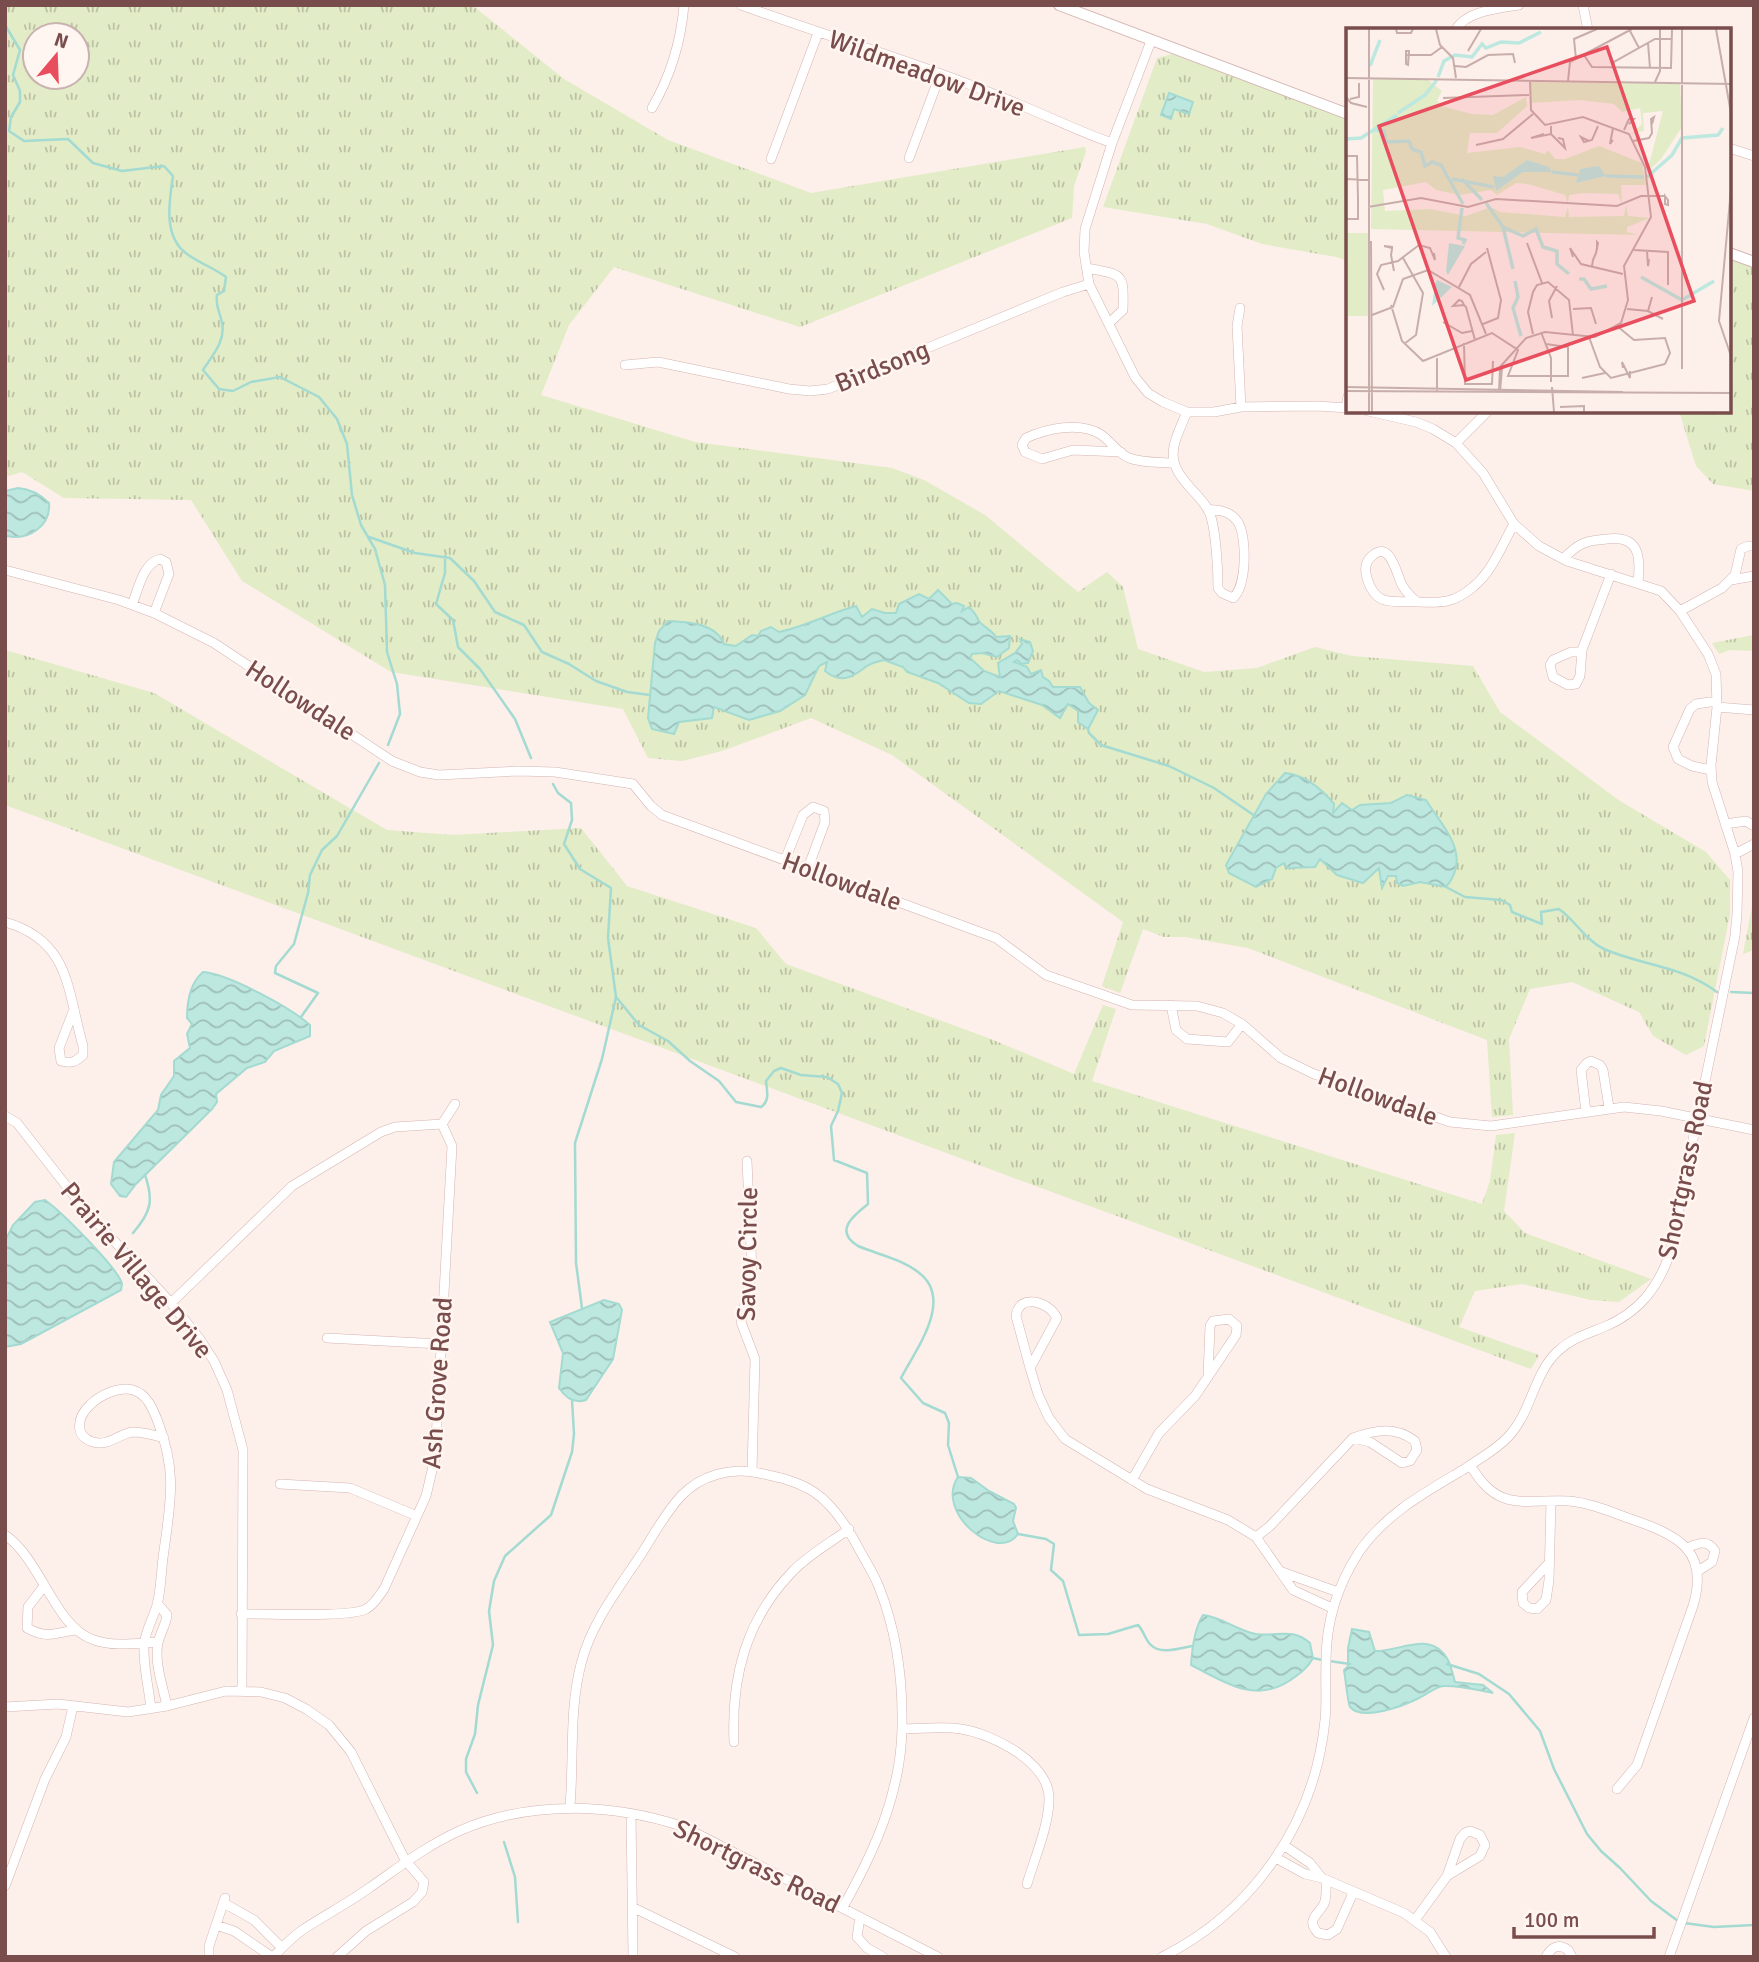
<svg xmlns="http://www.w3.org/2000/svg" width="1759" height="1962" viewBox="0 0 1759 1962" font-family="Signika,sans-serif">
<defs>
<pattern id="grass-tufts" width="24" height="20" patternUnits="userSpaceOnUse" patternTransform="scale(1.75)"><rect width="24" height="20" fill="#e2ecc7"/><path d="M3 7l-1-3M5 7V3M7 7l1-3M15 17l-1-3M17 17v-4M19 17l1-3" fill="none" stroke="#bcc1a4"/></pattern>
<pattern id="water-waves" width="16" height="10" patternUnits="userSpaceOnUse" patternTransform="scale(1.75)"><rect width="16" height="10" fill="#bde8e0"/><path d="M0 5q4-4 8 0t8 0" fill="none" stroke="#9ebeb8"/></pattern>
</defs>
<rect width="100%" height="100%" fill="#fdefea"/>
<path fill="url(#grass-tufts)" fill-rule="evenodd" d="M5 5H472L564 79 668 140 811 193 1085 147 1086 152 1074 186 1072 218 800 327 614 267 569 325 541 395 695 442 892 468 924 480 985 515 1078 592 1107 572 1123 587 1138 649 1204 672 1257 668 1315 647 1352 656 1473 666 1500 712 1620 801 1706 852 1730 880V914L1704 1046 1686 1055 1653 1036 1639 1012 1572 982 1530 989 1509 1039 1513 1115 1492 1117 1487 1040 1248 948 1185 937H1164L1143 929 1120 993 1102 986 1123 922 892 755 811 718 722 751 682 761 648 758 623 709 391 672 242 581 191 500 64 498 22 472 5 477ZM35 35H77V77H35Z
M1172 54 1348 119V261L1336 257 1262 244 1207 224 1103 207 1157 58Z
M1729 259 1754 268V491L1713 484 1696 466 1679 411H1729Z
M1754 635V651L1730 650 1719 654 1712 643Z
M5 650 154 693 387 830 452 835 581 828 627 886 756 928 786 964 991 1039 1074 1074 1103 1005 1116 1009 1092 1081 1482 1204 1490 1181 1496 1135 1515 1133 1504 1211 1525 1233 1651 1279 1619 1302 1591 1300 1522 1284 1475 1291 1459 1327 1539 1355 1531 1369 5 805Z
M1752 906 1754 950 1743 954Z"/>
<path fill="url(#water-waves)" stroke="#a3dad1" stroke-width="2" d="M1169 93 1193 102 1189 114 1174 109 1171 119 1161 115Z
M18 488C31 489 40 494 49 503 51 526 28 541 7 536L5 538V491Z
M938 590 952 604 957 603 964 606 962 611 969 607C975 612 975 614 979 621 983 627 992 630 996 637L1010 636 1009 648 997 657 982 653 972 654 970 658 984 671 1000 677 998 663 1015 653 1022 644 1020 639 1030 642 1033 651 1028 663 1022 664 1017 660 1014 662 1027 667 1031 674 1041 670 1043 677 1049 681 1053 687H1080L1089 703 1098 710 1088 729 1078 722V711L1068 704 1060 718 1042 705 999 691 981 704 969 703 938 683 907 672 903 667 884 660C879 661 872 663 867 666 854 676 842 685 825 671L827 662 819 666 805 695 780 711 749 720 714 707 712 718 679 722 674 734 652 729 648 718 655 643 659 631 668 621C688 622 716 623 724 644L736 646 752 635 758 636 761 631 771 627 779 632C807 626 830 613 856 606L862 617 872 609 885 613H896L899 604 919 594 929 599Z
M1285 773C1305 775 1321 788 1334 804L1333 813 1342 803 1352 810 1360 805 1391 803 1407 795 1426 800C1443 828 1473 855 1446 887L1420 882 1403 886 1397 883 1396 876H1388L1382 888 1379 868 1363 883 1337 875 1320 859 1315 867 1287 868 1284 863 1276 868 1272 879 1256 887 1229 873 1226 865 1266 794Z
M203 972C229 974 291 1008 310 1025V1036L274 1051 265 1062 247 1068 216 1094 217 1102 212 1109 136 1184 126 1197 120 1196 111 1184 114 1162 158 1110 161 1095 174 1076V1061L190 1048 187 1034 192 1024 187 1018C187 1002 190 983 203 972Z
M45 1200C62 1212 110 1261 120 1279 123 1284 122 1284 121 1290L21 1344 5 1347V1241L13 1225 35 1202Z
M604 1300 619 1304 622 1310 613 1359 586 1400C574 1404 565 1397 559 1388L563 1353 550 1322Z
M958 1477 971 1478 989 1491 1014 1504 1016 1508 1013 1521 1018 1534C997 1564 934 1512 958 1477Z
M1203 1615C1222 1617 1238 1631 1256 1634 1277 1637 1292 1627 1310 1643L1313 1658C1308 1668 1299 1674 1289 1681 1254 1704 1223 1681 1191 1665 1192 1649 1194 1629 1203 1615Z
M1352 1629 1369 1632 1375 1651C1400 1652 1431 1629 1448 1660 1451 1666 1453 1675 1455 1682L1483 1685 1493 1693C1477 1690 1459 1685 1443 1686 1435 1687 1426 1695 1419 1698 1405 1705 1363 1722 1350 1707 1348 1705 1345 1675 1344 1670L1348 1666V1648Z"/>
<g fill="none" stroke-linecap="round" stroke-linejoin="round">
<path stroke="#a3dad1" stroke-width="2.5" d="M5 25 20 50 13 75 20 91V102L11 117 9 131 24 141 68 139 93 163 122 171 164 166 173 176C169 202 163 237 187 254 199 263 214 268 226 277L224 291 217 295C215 307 220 311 222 323 226 341 212 356 203 370L219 389 233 391 251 382 280 377 319 397 337 419 347 444 352 495 361 525 375 549 385 585 387 652 397 684 400 714 388 745
M369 537 415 553 450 558 474 581 495 612 524 625 542 652 569 664 596 681 627 692 650 695
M445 556V573L436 604 453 620 458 647 480 669 515 719 531 758
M1088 729 1089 733 1101 745 1169 766 1214 788 1255 816
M553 784 558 793 571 803 572 820 564 844 580 869 611 888 608 938 616 997 602 1059 575 1143 576 1263 582 1308
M1446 887 1465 897 1501 900 1510 905 1512 912 1542 924 1541 912 1559 909C1576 921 1585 940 1604 949 1643 966 1680 965 1717 992
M1731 992 1754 993
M616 997 639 1025 668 1041 690 1061 719 1081 736 1102 761 1107C770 1101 767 1091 766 1081L774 1071 781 1068 801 1075 827 1077 838 1084 842 1093 838 1111 831 1126 834 1160 867 1173 868 1204C854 1215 833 1231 858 1246 877 1254 901 1259 918 1272 955 1299 916 1349 901 1378L923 1403 945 1413 949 1423 948 1445 958 1477
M301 1017 318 993 275 973 276 966 294 944 308 893 310 875 322 850 337 836 379 763
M133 1233C151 1212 154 1201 145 1175
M1018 1534 1046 1539 1054 1544 1051 1570 1063 1581 1079 1635 1108 1634 1138 1625C1144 1631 1145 1640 1151 1645 1160 1655 1181 1648 1192 1646
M1313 1658 1322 1660
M1329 1661 1350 1664
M1447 1664 1479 1674 1509 1694 1540 1731 1554 1769 1587 1834 1601 1851 1620 1868 1651 1901 1678 1921
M477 1793 466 1772V1759L475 1734 478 1705 493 1645 489 1611 494 1581 505 1556 551 1515 572 1452 574 1434 572 1400
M504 1842 515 1877 518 1922
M1684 1923 1714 1927 1754 1925"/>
<defs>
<path id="minor" d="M741 5C832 38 929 66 1018 104 1050 117 1080 132 1112 143
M1583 5 1588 30
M1456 30C1465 11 1501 8 1519 5
M1151 41 1112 143 1085 229 1084 252 1089 284 1135 377 1148 393 1163 402 1187 412H1214L1241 407 1317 406 1348 408
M652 108C670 77 681 41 684 5
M1729 148 1754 156
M909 158 940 75
M771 159 818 33
M1087 268C1123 275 1124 272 1123 310L1109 323
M1240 308 1237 326 1241 407
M625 365 658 362 789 389 810 391 828 389 1063 292 1089 284
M1346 408 1348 396
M1187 412C1170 451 1164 461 1196 494 1202 501 1209 508 1211 517 1216 534 1218 569 1218 588L1222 593 1233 598C1247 586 1247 537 1238 522 1231 512 1219 509 1208 510
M1456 443 1488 411
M1121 452 1073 450 1042 459 1025 452 1022 445 1026 438C1046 429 1079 421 1100 434 1110 440 1117 453 1129 458 1142 463 1159 462 1172 463
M1563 559C1568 554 1574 548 1580 545 1588 540 1598 540 1607 539 1639 535 1641 556 1638 582
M5 570 119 600 154 613 214 643 392 761 420 772 439 775 518 771 555 772 633 784 651 806 662 815 996 938 1046 975 1132 1005 1197 1006 1223 1013 1242 1024 1281 1058 1314 1074 1450 1122 1491 1126 1624 1107 1661 1111 1754 1130
M1731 580 1754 576
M1416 601C1410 596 1406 592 1402 585 1397 576 1390 536 1370 558 1365 563 1365 571 1367 578 1376 609 1395 600 1419 602 1442 603 1454 603 1473 587 1492 572 1502 545 1514 524
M132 605C138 590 143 563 160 559L166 562 169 574 154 613
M1680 611 1722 588 1735 575 1741 549 1748 546H1754
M1582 652H1571L1553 660 1550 665 1553 677 1568 685 1576 684 1580 676 1582 650 1611 574
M1717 707 1754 710
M1711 770 1692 766 1678 759 1673 747 1690 709 1696 704 1717 701
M1725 824 1746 821 1754 826
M1735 854 1754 844
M785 860 803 815 813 807 824 811 825 822 808 868
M5 922C71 941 67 991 83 1046V1055C75 1062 72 1064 61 1061L59 1048 73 1012
M1171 1005 1176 1030 1187 1039 1228 1042 1242 1024
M1586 1112 1581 1070 1587 1063 1591 1061 1600 1065 1603 1070 1609 1108
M5 1116 17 1123 82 1206 171 1303 199 1338 214 1361 227 1390 243 1450 242 1691
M747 1161 752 1271 741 1322 755 1359 752 1471
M171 1303 292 1186 381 1132 395 1127 442 1124
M327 1338 440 1344
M1030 1368 1016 1316C1019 1292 1050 1302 1057 1318L1030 1368 1038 1394 1049 1418 1065 1439 1147 1489 1228 1520 1256 1537 1293 1590 1332 1608
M1470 1465C1479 1479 1488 1492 1504 1498 1524 1505 1548 1499 1569 1501 1591 1503 1611 1512 1631 1519 1677 1535 1710 1550 1693 1606L1637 1765 1617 1789
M1132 1480 1159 1433 1195 1396 1236 1335 1237 1326 1229 1319 1213 1321 1210 1326 1208 1377
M280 1484 350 1488 417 1516
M5 1535C41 1559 55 1628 94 1640 114 1647 137 1643 158 1642
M1256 1537 1270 1526 1353 1438C1374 1430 1395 1426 1415 1441L1417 1450 1410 1461 1402 1463 1370 1442 1353 1438
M1687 1548C1698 1543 1707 1539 1715 1551L1712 1562 1698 1571
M1548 1564 1522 1592 1523 1603 1529 1608 1537 1609 1546 1600 1549 1580 1551 1501
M1282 1572 1338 1592
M44 1586 28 1607 27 1628C49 1640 55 1632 77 1630
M157 1603 167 1615C166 1625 160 1633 158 1643 154 1662 163 1687 167 1706
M241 1614C264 1613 350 1618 366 1609 374 1605 379 1596 384 1589L426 1496 435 1458 452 1146 442 1124 455 1104
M5 1707 58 1704 128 1712 167 1706 226 1691 261 1692 285 1698 306 1709 329 1725 351 1752 405 1860 424 1882 422 1892 413 1902 366 1931 337 1957
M151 1709C149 1688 143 1666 144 1646 145 1631 153 1619 157 1605 161 1590 161 1573 163 1558 170 1504 178 1474 158 1422 153 1409 147 1394 133 1390 119 1386 100 1395 90 1405 78 1416 73 1436 93 1442 108 1447 120 1433 133 1432 144 1432 154 1435 164 1438
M902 1729C921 1729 942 1726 961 1729 993 1734 1051 1763 1049 1801 1048 1828 1035 1857 1027 1884
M734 1742C731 1677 746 1620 792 1572 808 1555 830 1543 849 1529
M570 1806C574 1759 569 1710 581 1664 591 1623 619 1588 642 1553 654 1534 666 1512 681 1496 701 1475 731 1467 759 1473 778 1477 797 1481 814 1492 834 1505 848 1528 859 1549 866 1562 874 1574 879 1587 896 1630 903 1681 902 1728 901 1793 874 1852 843 1907
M631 1814 633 1957
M1285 1846 1310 1863 1322 1878
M1276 1858 1305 1874 1322 1878 1404 1913 1430 1932 1446 1957
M1326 1880C1326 1888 1327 1897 1324 1904 1317 1916 1306 1920 1318 1933L1328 1935 1337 1929 1353 1893
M5 1886 45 1779 66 1737 73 1706
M224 1903 254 1920 282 1948
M632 1907 735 1957
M860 1917 857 1937 867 1948 883 1957
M1415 1920 1447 1876 1460 1839 1465 1833 1470 1831 1480 1835 1485 1845 1480 1856 1447 1876
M216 1925 234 1931 272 1957
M209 1957V1946L225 1898
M273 1957C282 1948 291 1938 301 1931 323 1916 347 1904 369 1888 398 1868 426 1846 459 1831 529 1800 612 1803 684 1827L938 1957
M1162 1957C1254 1911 1315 1822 1325 1720 1327 1700 1325 1681 1326 1661 1326 1621 1337 1586 1359 1552 1386 1513 1426 1492 1466 1468 1480 1458 1496 1450 1508 1437 1532 1412 1533 1374 1558 1351 1572 1338 1587 1334 1604 1327 1638 1313 1657 1289 1669 1256L1735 936 1737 914 1738 872 1735 854 1712 782 1711 765 1717 707 1716 674 1708 654 1680 611 1661 591 1567 561 1539 546 1514 524 1483 473 1456 443 1433 429 1416 422 1368 411
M1546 1957C1551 1947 1559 1943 1568 1950L1572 1957
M1669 1957 1754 1718"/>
<path id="tertiary" d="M1059 5 1348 114
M1729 253 1754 262"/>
</defs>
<use href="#minor" stroke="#d3b5b1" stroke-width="10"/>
<use href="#tertiary" stroke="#d3b5b1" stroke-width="12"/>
<use href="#minor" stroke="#fff" stroke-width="9"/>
<use href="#tertiary" stroke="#fff" stroke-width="10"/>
</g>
<g text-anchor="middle" stroke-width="5" stroke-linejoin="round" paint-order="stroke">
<g font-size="26" fill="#794d4c" stroke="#fff5f1">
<text transform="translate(927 73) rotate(20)" y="9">Wildmeadow Drive</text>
<text transform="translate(882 366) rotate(-22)" y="9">Birdsong</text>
<text transform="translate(301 700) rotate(33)" y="9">Hollowdale</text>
<text transform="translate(842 881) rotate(20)" y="9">Hollowdale</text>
<text transform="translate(1378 1096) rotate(20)" y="9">Hollowdale</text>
<text transform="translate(1685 1170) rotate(-78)" y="9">Shortgrass Road</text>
<text transform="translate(747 1254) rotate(-89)" y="9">Savoy Circle</text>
<text transform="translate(137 1270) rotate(50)" y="9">Prairie Village Drive</text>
<text transform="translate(437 1383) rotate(-86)" y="9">Ash Grove Road</text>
<text transform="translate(757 1866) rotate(26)" y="9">Shortgrass Road</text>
</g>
</g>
<g transform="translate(1346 28)">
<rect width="385" height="385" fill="#fdefea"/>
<path d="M27 51H81L96 63 91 72 95 78 126 86 147 87 180 69 181 78 151 105H124L121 125 174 119 199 126 202 122 209 131H219L253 118 296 135 300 157H275L276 176 272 166 237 165 223 167 222 176 219 167 182 156 170 155 151 167 145 162 114 167 90 162 80 154 37 162 39 183 84 181 120 188 145 179 154 184 219 189 222 179 223 189 278 188 280 177 282 188 304 190 281 199V204L292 207 25 201ZM185 54 334 56 336 99 315 131 301 144 317 83 297 85 298 103 285 106 296 96 294 80 276 84 268 76 233 72 185 75Z" fill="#e2ecc7"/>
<path d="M0 205H22V288H0Z" fill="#e2ecc7"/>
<path d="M181 132 203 139 206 144H177L150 163 147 148 157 149ZM253 138 260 148 230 155 234 141ZM103 215 119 218 102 247 100 243ZM91 252 106 259 86 278 89 256Z" fill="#bde8e0"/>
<path fill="none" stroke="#bde8e0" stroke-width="3.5" d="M24 38 34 12M92 49 98 33 109 27 126 29 136 16 140 20 155 14 173 15 195 4M52 85 79 67 91 52M29 102 38 103 40 114 63 113 66 121 75 124 79 138 86 134 95 137 117 176M0 111 15 110 51 87M206 144 232 147M260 148 298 149M301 149 326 127 336 110 372 107 377 100M106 151 148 159M116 151 136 172M140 175 157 199 167 241M116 180 112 210 119 212 117 216M157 199 177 208 190 201 197 219 211 223V236L223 246M295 249 336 272 368 253M233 251H238L245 261 261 258M169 253 172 269 167 280 175 308"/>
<path fill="none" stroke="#c8aeab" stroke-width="2" d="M23 1V384M50 1 51 5H65L67 1M90 1 94 17 107 30 110 50M283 1 293 20M336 1V341M370 1 385 85M302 15 304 40M60 23H63L62 37 60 36ZM122 23 135 1M60 27H85L96 19M238 27 246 39 325 40 326 1M230 31 228 11 251 1M109 38 120 39 142 27 167 26 169 35M267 39 268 34 309 11H325M0 50 385 56M222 53 224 34 286 1M309 54 314 43V1M0 69 5 75 21 79M97 70 183 67M4 71 13 69V55M205 98V106L219 120 217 111 212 110M278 102 283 91H288L283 96M198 106 185 110 205 106M267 112 264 116 267 100M243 113 235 109 238 114 246 112 252 98M287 113 303 110 306 105 305 91 308 89 306 96M130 117 157 111 187 86M0 128H11L12 171V191H0M0 151 22 152M385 161 373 293 385 328M319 168 322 172V177L319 176ZM22 179 75 170 122 179 150 171 271 178 295 168H319M25 213 26 384M181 215 196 255M46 220 38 218 46 219V221L45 227 48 243M288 222 322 224V257M301 223 302 238 303 231M227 229 224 220 235 236 277 246M57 230 77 265 70 307 58 316M246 238 247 232 250 225 252 215 251 214V222M113 259 125 236 140 224M38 262 31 246 35 237 52 233 73 217 84 220 89 232 88 225M45 277 56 313 77 333 146 305 172 322 162 348H222V319L200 316M118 277 107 278 113 272 116 273 118 277 120 279 129 312M227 281 245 280 250 296M281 281 302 283 317 291M302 283 306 269 304 276M26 287 47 279 57 251 82 242 124 267 140 306M206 290 203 273 211 258M97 294 116 305 126 303M137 296 152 290 155 272 141 220M271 298 288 312 319 310 324 325 319 336M195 304 205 330V354M187 306 182 284 187 264 191 257 202 254 223 272 227 307M243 309 254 339 265 350 319 336M118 315 119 356H146L147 333M277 340 276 334 284 350V343M236 350 259 345M0 359 277 364M206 359 208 384M0 363 385 365M91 363V330M154 364 156 340M153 365 154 339 180 310 199 304 249 309 275 295 282 272 278 238 305 189 299 139 283 106 237 89 199 97 185 82 184 52M214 379 238 378V384"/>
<path fill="#e84e5d" fill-opacity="0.15" stroke="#e84e5d" stroke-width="3.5" d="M261 19 348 273 120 352 33 98Z"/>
<rect width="385" height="385" fill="none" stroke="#794d4c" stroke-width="3.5"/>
</g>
<rect width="1759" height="1962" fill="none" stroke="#794d4c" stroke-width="14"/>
<g transform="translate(56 56) rotate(19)"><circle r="33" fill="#fff5f1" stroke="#c9b2af" stroke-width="2"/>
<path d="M0-5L12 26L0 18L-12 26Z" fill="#e84e5d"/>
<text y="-10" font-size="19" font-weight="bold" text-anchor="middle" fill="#794d4c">N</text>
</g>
<path d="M1514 1927v10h140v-10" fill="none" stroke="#794d4c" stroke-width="3.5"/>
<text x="1524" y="1927" font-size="21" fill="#794d4c" stroke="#fff5f1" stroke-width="5" paint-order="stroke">100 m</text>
</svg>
